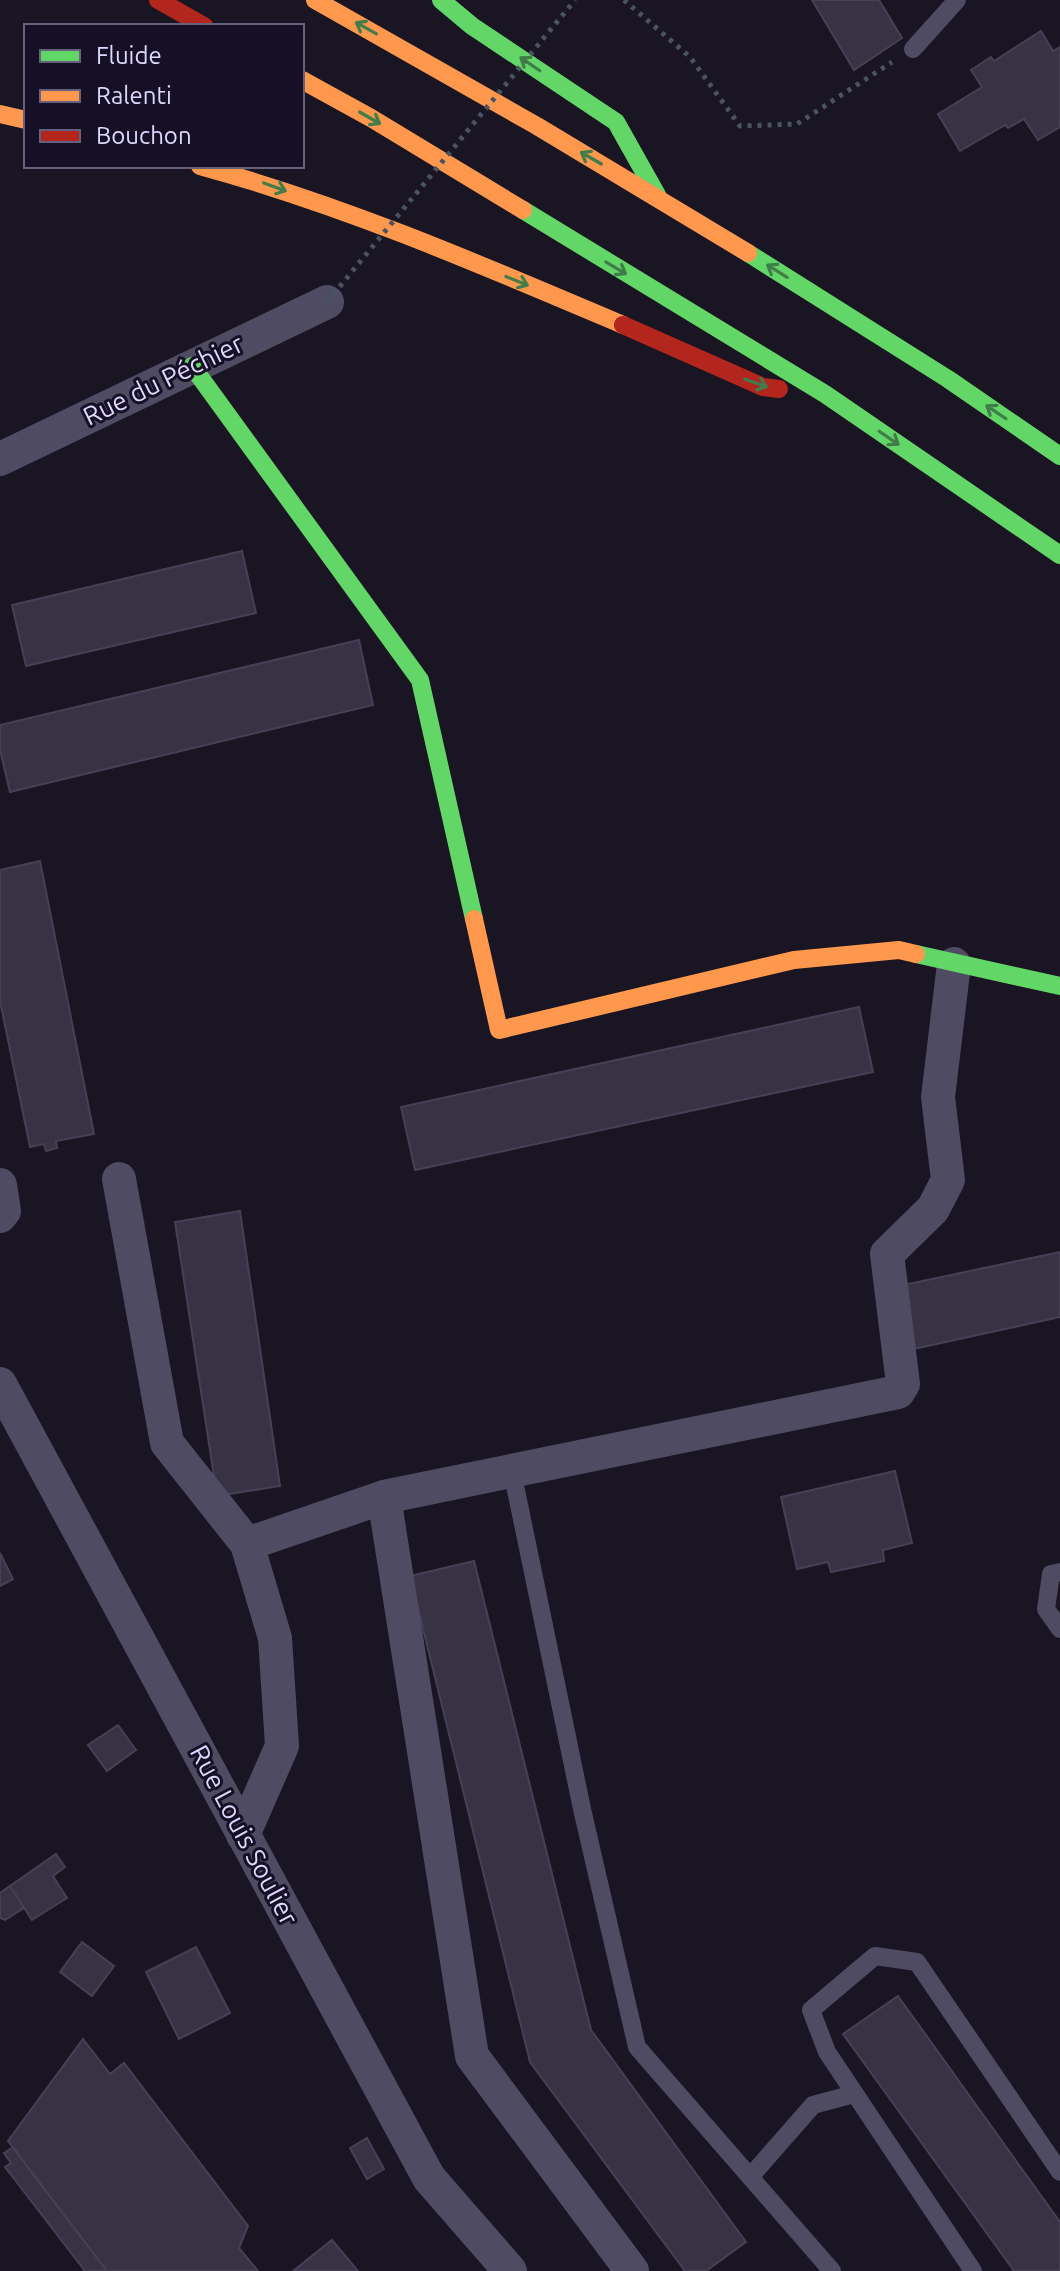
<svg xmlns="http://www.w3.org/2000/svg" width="1060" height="2271" viewBox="0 0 1060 2271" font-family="Ubuntu,sans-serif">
<rect width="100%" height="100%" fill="#191522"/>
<path fill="#383344" stroke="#464055" stroke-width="2" d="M812 0H879L902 38 854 70Z
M1041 31 1053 51 1060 47V127L1038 140 1024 119 1008 128 1005 125 960 151 938 114 982 87 971 70 991 57 994 61Z
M242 551 256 613 26 666 12 605Z
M359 640 373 705 10 792 0 750V725Z
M40 861 94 1134 56 1141 57 1148 46 1151 44 1144 30 1147 0 1001V870Z
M859 1007 873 1072 415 1170 401 1107Z
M240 1211 280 1486 217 1496 175 1222Z
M1060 1252V1317L909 1350 894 1287Z
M895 1471 912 1543 883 1550 884 1561 831 1572 828 1562 797 1569 781 1497Z
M0 1553 13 1579 0 1586Z
M474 1561 591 2030 746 2242 706 2271H685L530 2062 410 1576Z
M118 1725 136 1750 107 1771 88 1745Z
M56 1854 65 1867 53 1876 67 1898 32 1920 10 1886Z
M10 1886 24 1908 5 1920 0 1918V1893Z
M82 1942 114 1966 92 1996 60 1972Z
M196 1947 230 2013 179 2039 146 1972Z
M898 1996 1060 2222V2271H1014L843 2034Z
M83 2039 110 2074 124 2063 248 2226 239 2248 258 2271H107L8 2141Z
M367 2138 384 2169 367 2179 350 2148Z
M13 2147 38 2181 107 2271H85L5 2167 11 2163 4 2153Z
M332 2240 358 2271H293Z"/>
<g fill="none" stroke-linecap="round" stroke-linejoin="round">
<path stroke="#495363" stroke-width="5" stroke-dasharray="4 6" stroke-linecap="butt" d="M624 0 690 57 740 126 797 124 892 62"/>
<path stroke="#4e4b62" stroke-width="18" d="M913 49 957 0
M512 1471 582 1809 637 2047 832 2271
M1060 1572 1051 1574 1046 1609 1060 1629
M750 2177 813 2105 854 2094
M973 2271 827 2052 811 2010 875 1956 917 1962 1060 2172"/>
<path stroke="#4e4b62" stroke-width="34" d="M0 459 327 302
M119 1179 167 1443 247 1544 275 1638 282 1746 243 1835
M0 1185 4 1211 0 1216
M0 1384 429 2178 510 2271
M384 1497 472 2056 632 2271
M247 1544 384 1497 898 1392 903 1384 887 1254 933 1209 948 1180 938 1097 954 964"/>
<path stroke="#63d668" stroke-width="18" d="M441 0 472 26 616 122 657 195
M523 210 825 394 1060 555
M748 253 948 379 1060 456
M192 366 420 680 474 919
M916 954 1060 986"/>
<path stroke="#ff974d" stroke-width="18" d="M315 0 537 126 748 253
M302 80 371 118 523 210
M0 114 26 120
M200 166C346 206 484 266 623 325
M474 919 499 1030 794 960 899 950 916 954"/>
<path stroke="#b3261e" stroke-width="18" d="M158 0 204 26
M623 325 763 387 779 389"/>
<path stroke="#495363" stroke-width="5" stroke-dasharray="4 6" stroke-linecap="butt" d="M327 302 575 0"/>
</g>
<defs><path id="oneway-shaft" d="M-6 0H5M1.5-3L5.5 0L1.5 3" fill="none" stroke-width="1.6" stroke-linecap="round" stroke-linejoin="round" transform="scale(2)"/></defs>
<g stroke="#407d4b">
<use href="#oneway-shaft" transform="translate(366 28) rotate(-151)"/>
<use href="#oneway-shaft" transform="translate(530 64) rotate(-146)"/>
<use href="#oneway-shaft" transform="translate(370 118) rotate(30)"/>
<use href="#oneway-shaft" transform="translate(591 158) rotate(-150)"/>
<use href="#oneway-shaft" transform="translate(275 187) rotate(20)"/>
<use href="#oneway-shaft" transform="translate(616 268) rotate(31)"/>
<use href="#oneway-shaft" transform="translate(777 271) rotate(-148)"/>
<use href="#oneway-shaft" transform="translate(517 281) rotate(22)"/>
<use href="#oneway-shaft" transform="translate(756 383) rotate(20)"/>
<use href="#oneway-shaft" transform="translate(996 412) rotate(-146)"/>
<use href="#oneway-shaft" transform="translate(889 438) rotate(34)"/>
</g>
<g text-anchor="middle" stroke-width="6" stroke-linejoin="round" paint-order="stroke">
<g font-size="26" fill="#dfd8fe" stroke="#161027">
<text transform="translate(163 380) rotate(-26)" y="9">Rue du Péchier</text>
<text transform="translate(244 1835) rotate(62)" y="9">Rue Louis Soulier</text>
</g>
</g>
<rect x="24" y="24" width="280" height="144" fill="#161027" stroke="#66607d" stroke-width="2"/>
<rect x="40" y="50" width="40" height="12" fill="#63d668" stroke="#66607d" stroke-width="2"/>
<text x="96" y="64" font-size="24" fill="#dfd8fe">Fluide</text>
<rect x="40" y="90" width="40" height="12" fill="#ff974d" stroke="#66607d" stroke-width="2"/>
<text x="96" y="104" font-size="24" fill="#dfd8fe">Ralenti</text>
<rect x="40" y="130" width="40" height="12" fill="#b3261e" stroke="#66607d" stroke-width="2"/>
<text x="96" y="144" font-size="24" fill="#dfd8fe">Bouchon</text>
</svg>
